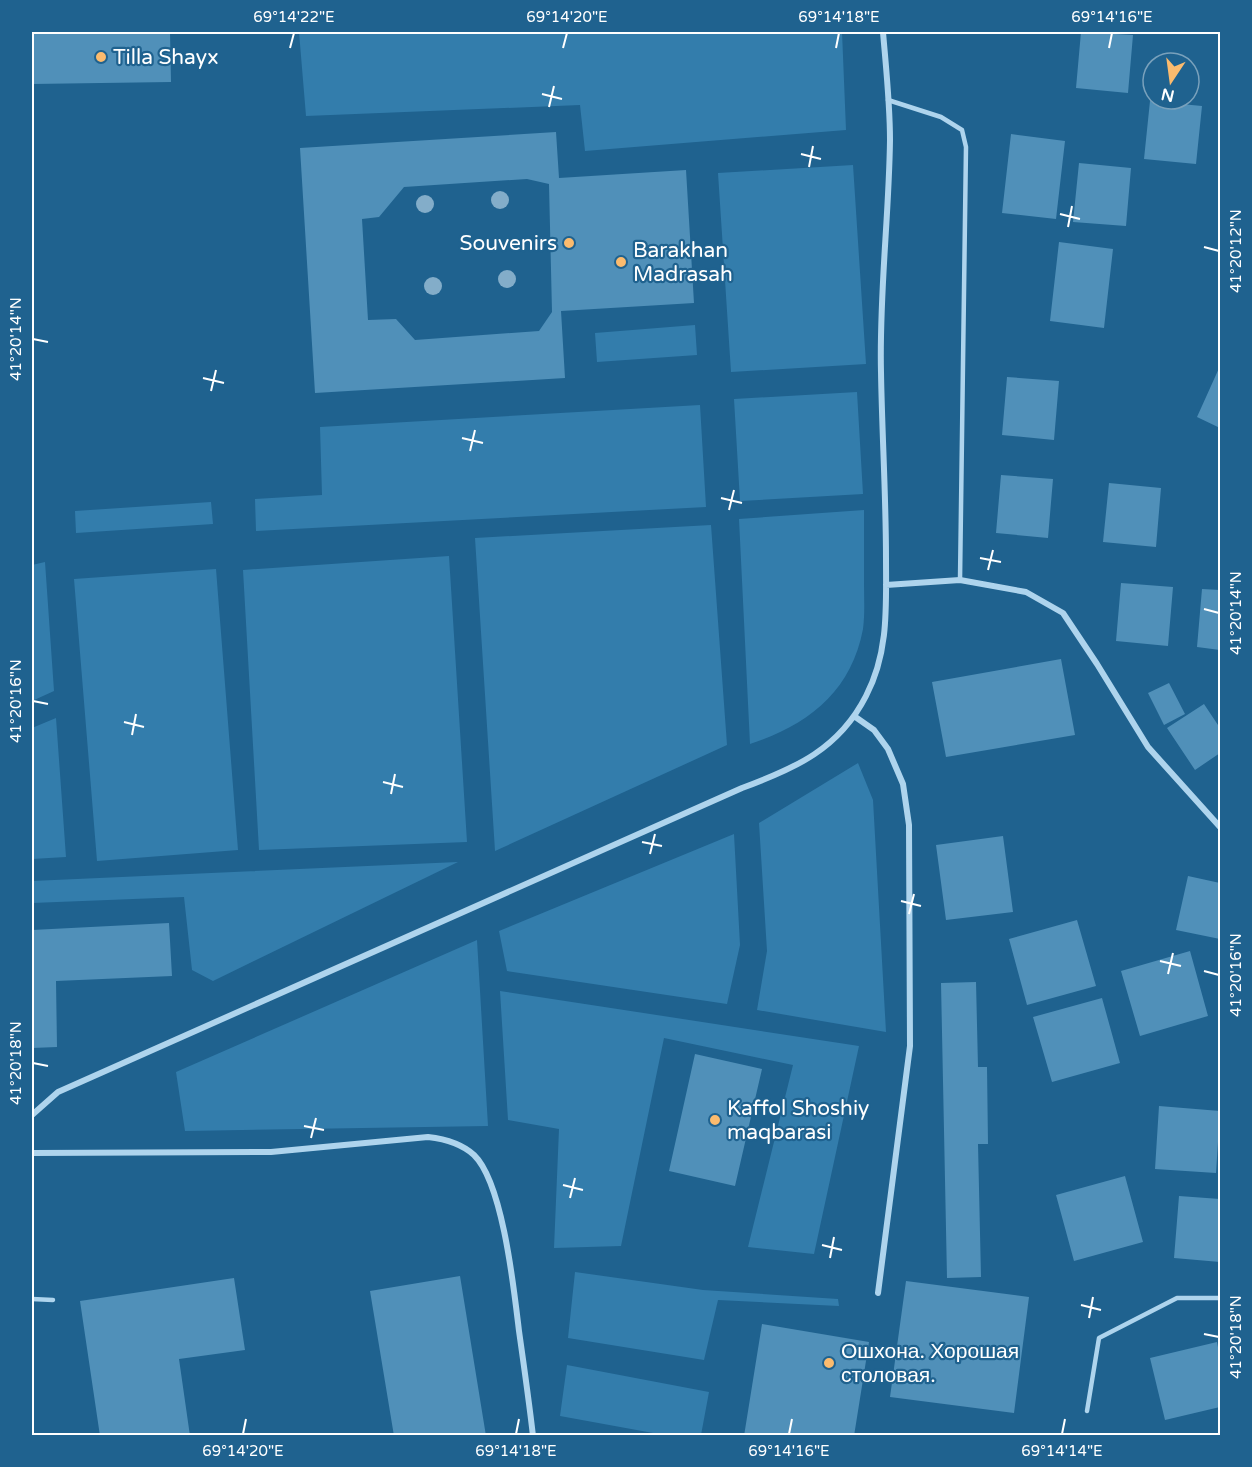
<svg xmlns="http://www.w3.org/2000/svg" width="1252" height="1467" viewBox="0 0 1252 1467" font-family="'Varela Round',sans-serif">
<rect width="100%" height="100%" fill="#1f628f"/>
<path fill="#337dac" d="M299 32H842L846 130 585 151 580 105 306 116Z
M853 165 866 364 731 372 718 173Z
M695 325 697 355 597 362 595 333Z
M857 392 863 494 740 501 734 399Z
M700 405 706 507 256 531 255 499 322 495 320 427Z
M211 502 213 524 76 533 75 511Z
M864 510C864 534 864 559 864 583 864 598 865 614 863 629 851 692 808 725 750 744L739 519Z
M711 525 727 745 495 851 475 538Z
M449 556 467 842 259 850 243 570Z
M45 562 54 691 32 701V565Z
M216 569 238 850 97 861 74 579Z
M56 718 66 857 32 859V728Z
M858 763 873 800 886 1032 757 1010 767 951 759 823Z
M734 834 740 945 727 1004 507 971 499 931Z
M458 862 213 981 192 970 184 897 32 903V881Z
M477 940 488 1126 185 1131 176 1072Z
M500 991 859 1046 814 1254 748 1247 793 1065 664 1038 621 1246 554 1248 559 1129 508 1120Z
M575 1272 703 1290 838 1299 839 1306 718 1300 704 1360 568 1338Z
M567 1365 709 1392 701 1435H664L560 1416Z"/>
<path fill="#5090b9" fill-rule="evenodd" d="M32 32H170L171 82 32 84Z
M1081 32 1133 35 1128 93 1076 88Z
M1150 101 1202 106 1196 164 1144 159Z
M556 132 559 178 686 170 694 303 561 311 565 378 315 393 300 148ZM527 179 549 184 552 312 539 331 415 340 396 319 368 320 362 219 379 217 404 187Z
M1011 134 1065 141 1056 219 1002 213Z
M1079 163 1131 168 1126 226 1073 222Z
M1059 242 1113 249 1104 328 1050 321Z
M1220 366V428L1197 417Z
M1007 377 1059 381 1054 440 1002 435Z
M1001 475 1053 479 1048 538 996 533Z
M1109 483 1161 488 1156 547 1103 542Z
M1121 583 1173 587 1168 646 1116 641Z
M1202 589 1220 590V650L1197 647Z
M1061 659 1075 735 946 757 932 682Z
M1169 683 1185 714 1164 725 1148 693Z
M1204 704 1220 728V753L1195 770 1167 728Z
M1003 836 1013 912 946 920 936 845Z
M1188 876 1220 883V939L1176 930Z
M1077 920 1096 986 1027 1005 1009 939Z
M169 923 172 976 56 981 57 1047 32 1048V930Z
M1190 951 1208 1016 1140 1036 1121 971Z
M976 982 978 1067H987L988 1144H978L981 1277 947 1278 941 983Z
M1102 998 1120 1063 1052 1082 1033 1017Z
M695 1054 762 1069 735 1186 669 1171Z
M1159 1106 1220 1111 1216 1173 1155 1169Z
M1125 1176 1143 1242 1074 1261 1056 1195Z
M1179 1196 1220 1199V1262L1174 1258Z
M460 1276 486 1436H394L370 1291Z
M234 1278 245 1350 179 1359 190 1436H100L80 1301Z
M906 1281 1029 1297 1014 1413 890 1397Z
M32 1316H34V1349H32Z
M762 1324 869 1342 854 1436H744Z
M1217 1342 1220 1358V1407L1165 1420 1150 1358Z"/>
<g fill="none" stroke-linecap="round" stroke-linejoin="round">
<path stroke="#aed4ed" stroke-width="4.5" d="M888 100 941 117 962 130 966 147 960 580
M32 1299 53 1300
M1087 1411 1099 1338 1177 1298H1220"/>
<path stroke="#aed4ed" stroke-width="6" d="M886 585 960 580 1026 592 1063 613 1097 664 1148 747 1220 827
M854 716 874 730 888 749 903 784 909 825 910 1046 878 1293
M32 1115 58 1092 742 788C796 768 839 749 866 696 889 652 886 606 886 558 886 496 882 434 881 372 879 295 889 217 890 140 890 104 886 68 883 32
M32 1153 271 1152 428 1137C445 1139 461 1143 474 1155 503 1183 514 1290 519 1331 524 1366 529 1401 533 1436"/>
</g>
<g fill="#83adc9">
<circle cx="500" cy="200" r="9"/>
<circle cx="425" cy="204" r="9"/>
<circle cx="507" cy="279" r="9"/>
<circle cx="433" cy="286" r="9"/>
</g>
<path fill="none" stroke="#fff" stroke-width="2" d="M290 48 294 33M563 48 567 33M836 48 839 33M1109 48 1112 33M542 94 562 99M549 107 554 86M801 154 821 159M809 167 813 146M1060 214 1080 219M1068 227 1072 206M1204 247 1219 251M33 339 48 342M203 378 224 383M211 391 216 370M462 438 483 443M470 451 475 430M721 498 742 503M729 510 734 490M980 558 1001 562M988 570 993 550M1204 609 1219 613M33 701 48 704M124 722 144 727M132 735 136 714M383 782 403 787M391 794 395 774M642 842 662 846M650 854 655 834M901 901 921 906M909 914 914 894M1160 961 1181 966M1204 971 1219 975M1168 974 1173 953M33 1063 48 1066M304 1126 324 1130M311 1138 316 1118M563 1185 583 1190M570 1198 575 1178M822 1245 842 1250M830 1258 834 1237M1081 1305 1101 1310M1089 1318 1093 1297M1204 1334 1219 1337M243 1434 246 1419M516 1434 519 1419M789 1434 792 1419M1062 1434 1065 1419"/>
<g fill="#fbbb6e" stroke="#1f628f" stroke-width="2">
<circle cx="101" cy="57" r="6"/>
<circle cx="569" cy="243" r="6"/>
<circle cx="621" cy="262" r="6"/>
<circle cx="715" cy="1120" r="6"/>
<circle cx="829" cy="1363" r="6"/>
</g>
<g text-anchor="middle" stroke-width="4.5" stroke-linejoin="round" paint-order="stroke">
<g font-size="21" fill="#fff" stroke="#1f628f" text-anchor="start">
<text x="113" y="64">Tilla Shayx</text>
<text x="557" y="250" text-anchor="end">Souvenirs</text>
<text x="633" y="257">Barakhan<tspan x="633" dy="24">Madrasah</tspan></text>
<text x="727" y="1115">Kaffol Shoshiy<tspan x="727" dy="24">maqbarasi</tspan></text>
<text x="841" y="1358">Ошхона. Хорошая<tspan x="841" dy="24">столовая.</tspan></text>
</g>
</g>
<rect width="1252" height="1467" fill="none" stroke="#1f628f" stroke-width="66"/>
<g transform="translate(1171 81) rotate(193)"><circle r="28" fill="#1f628f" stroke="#79a1bc" stroke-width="1.5"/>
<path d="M0-4.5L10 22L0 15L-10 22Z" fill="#fbbb6e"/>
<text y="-9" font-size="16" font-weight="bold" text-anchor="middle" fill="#ffffff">N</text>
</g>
<rect x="33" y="33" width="1186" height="1401" fill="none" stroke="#fff" stroke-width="2"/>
<g font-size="15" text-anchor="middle" fill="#fff">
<text x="294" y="22">69°14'22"E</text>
<text x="567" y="22">69°14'20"E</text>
<text x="839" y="22">69°14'18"E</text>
<text x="1112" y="22">69°14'16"E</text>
<text transform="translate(1236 251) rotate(-90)" y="5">41°20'12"N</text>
<text transform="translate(16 339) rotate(-90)" y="5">41°20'14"N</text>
<text transform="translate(1236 613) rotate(-90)" y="5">41°20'14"N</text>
<text transform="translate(16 701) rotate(-90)" y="5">41°20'16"N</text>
<text transform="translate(1236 975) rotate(-90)" y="5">41°20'16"N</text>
<text transform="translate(16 1063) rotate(-90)" y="5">41°20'18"N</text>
<text transform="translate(1236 1337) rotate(-90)" y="5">41°20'18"N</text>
<text x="243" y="1456">69°14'20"E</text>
<text x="516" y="1456">69°14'18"E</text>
<text x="789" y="1456">69°14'16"E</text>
<text x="1062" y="1456">69°14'14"E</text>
</g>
</svg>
